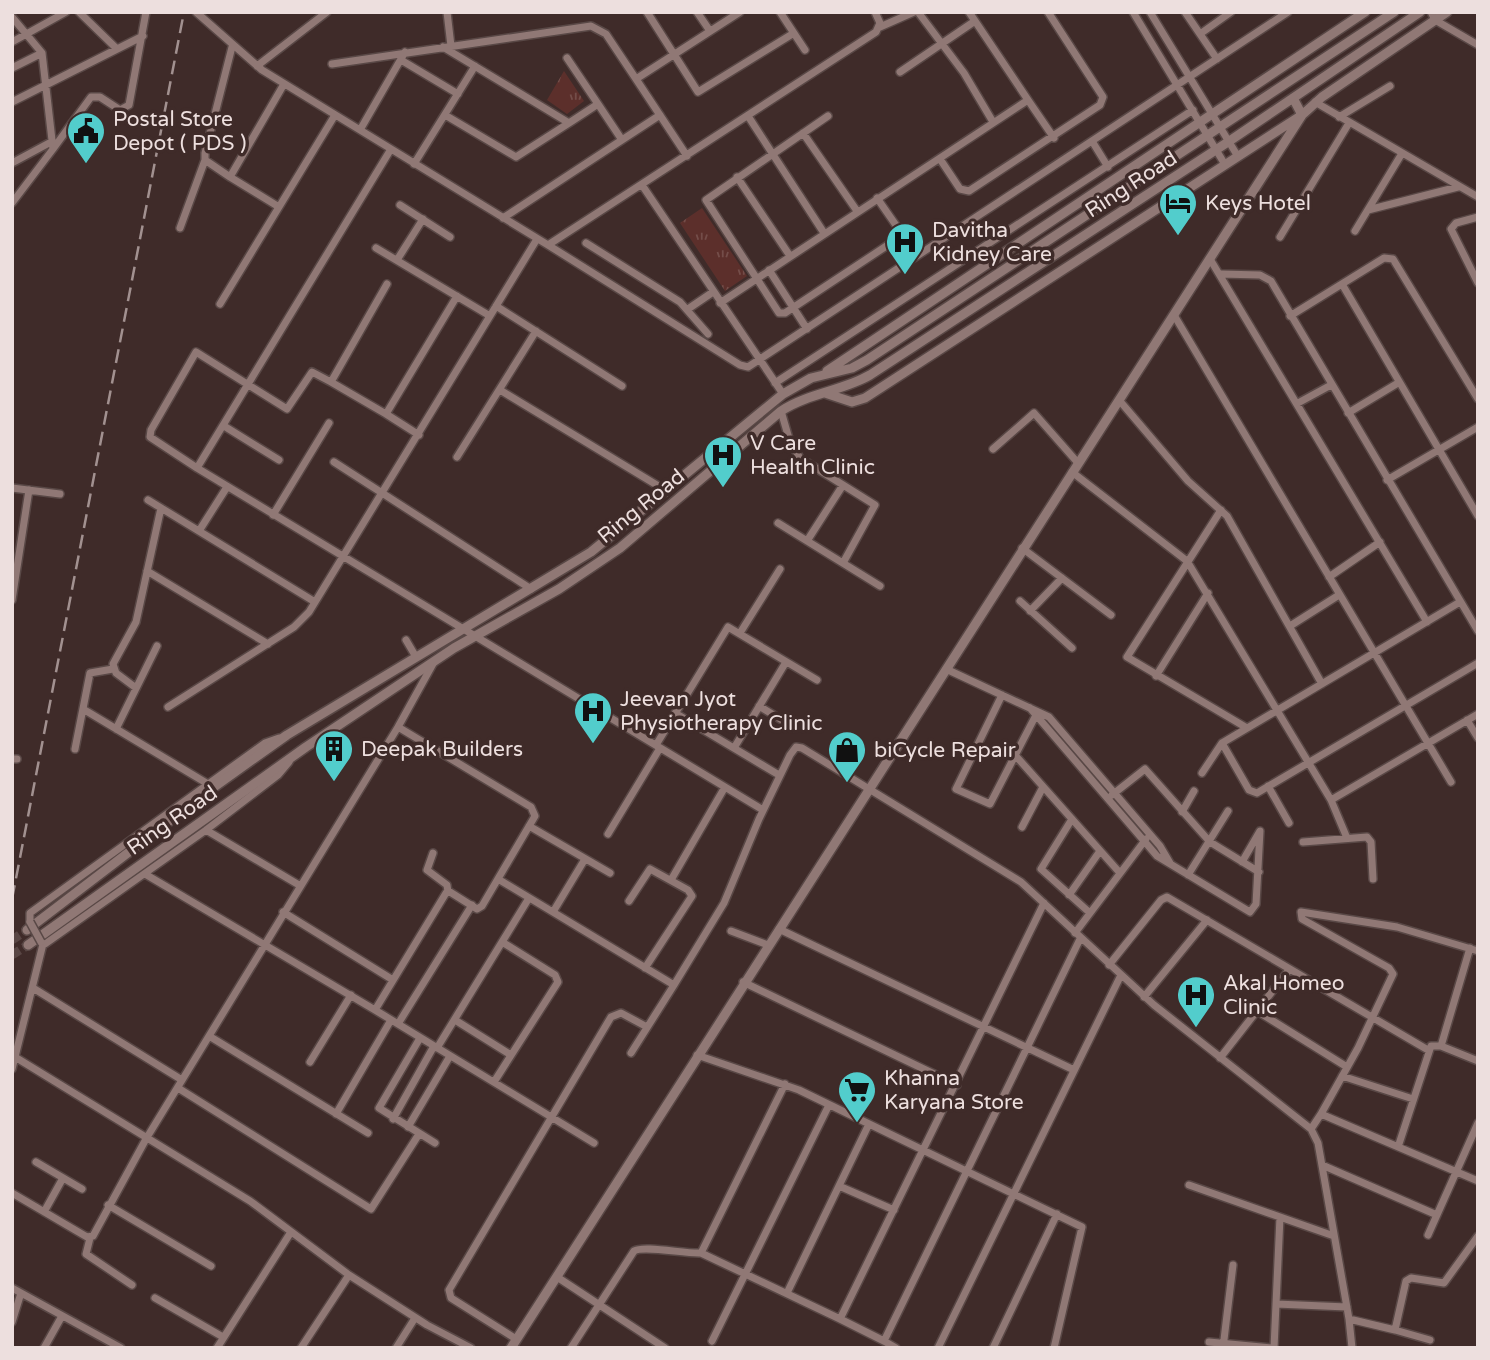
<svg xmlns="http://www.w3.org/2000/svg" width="1490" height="1360" viewBox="0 0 1490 1360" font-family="'Varela Round',sans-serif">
<defs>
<pattern id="park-tufts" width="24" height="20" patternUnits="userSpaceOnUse" patternTransform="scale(1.75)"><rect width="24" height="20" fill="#5c2f2b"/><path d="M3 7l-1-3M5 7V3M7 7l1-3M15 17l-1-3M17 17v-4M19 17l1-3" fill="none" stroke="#744d49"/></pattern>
</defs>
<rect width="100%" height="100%" fill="#3f2b29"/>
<path fill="url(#park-tufts)" d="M564 71 584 101 567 114 547 100Z
M702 208 747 276 725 291 680 223Z"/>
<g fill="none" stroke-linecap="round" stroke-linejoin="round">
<path stroke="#594644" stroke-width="9" stroke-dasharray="9 4.5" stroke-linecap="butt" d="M12 940 27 930
M12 955 28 945"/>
<defs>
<path id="minor" d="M79 12 117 49
M196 12 262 70 548 245 876 32 880 23 875 12
M447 12 451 46
M647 12 698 92 794 33
M697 12 710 31
M780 12 805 50
M918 12 964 73 993 122
M1133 12 1224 163
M1150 12 1237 155
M1185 12 1217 59
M1431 12 1435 20 1478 45
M12 17 42 53 53 149 12 203
M880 27 914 12
M1200 34 1231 12
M12 42 66 12
M232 47 205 153V160L230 177 284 84
M443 47 569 123 516 157 445 115
M567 58 598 104 569 123
M401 60 458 94
M332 64 591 26 606 34 636 79
M257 66 327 12
M12 68 42 53
M900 72 975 21
M1028 100 1054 138
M12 102 143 36
M1315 102 1478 197
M598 104 622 140
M748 116 824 233
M828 116 706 200 779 313H785L900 237V231L877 198
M1339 117 1390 86
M360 130 405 52
M803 133 857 211
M1092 141 1108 167
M53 149 91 97H100L120 110 129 105 146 12
M391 149 197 468 763 810
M687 156 636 79 740 12
M940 159 960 189 969 191 1100 105 1103 97 1048 12
M12 163 51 142
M414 164 475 66
M230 177 279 207 335 115
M737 177 790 256
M642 185 783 394
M400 205 450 237
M1368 210 1458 187
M1478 217 1456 223 1451 229 1478 283
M503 218 660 115
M180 228 205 160
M1355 231 1401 155
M1280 237 1349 123
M586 243 680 302 708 334
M548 245 740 365 748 367 1288 12
M376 248 490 316
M1210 259 1427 622
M397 260 423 219
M769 270 807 329
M1221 274 1260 275 1271 281 1478 631
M1342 284 1478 516
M720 303 1028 100 969 12
M220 304 279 207
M496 306 622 386
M688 309 713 292
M1174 315 1451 782
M1290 316 1384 258 1393 259 1478 399
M775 383 1193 110
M500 390 665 490
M1119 400 1188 481 1227 516 1322 684
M1298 403 1331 385
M781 411 790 442 800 458 875 505 843 563
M1348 413 1398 383
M386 414 331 382 387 284
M224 426 279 460
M419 435 386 414 457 296
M993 449 1034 413 1078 463
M457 457 536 331
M334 462 531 589
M197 468 150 437 151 430 196 352 287 409 312 372 331 382
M1072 472 1187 561 1331 800 1478 714
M1387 480 1478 427
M12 488 60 494
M148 500 315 602
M1221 510 1127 657 1247 728
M273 515 329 423
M778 523 880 586
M199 531 227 487
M807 541 843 485
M1022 548 1111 615
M147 571 268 644
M1329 577 1380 542
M12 600 29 490
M1020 601 1072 648
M1460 602 1222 743 1249 790 1257 793 1478 663
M1030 611 1062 578
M1290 626 1339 595
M740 633 780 569
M406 640 416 657
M946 669 1049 717 1160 846 1170 863
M1156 676 1208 593
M136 688 116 673 113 664 136 622 161 508
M1002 695 956 789 990 804 1036 715
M759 706 795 728
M168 707 294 627 309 612 537 239
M1030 708 1157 856 1250 912 1256 904 1260 831 1242 862
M83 709 208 784
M675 713 779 775
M1467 720 1478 738
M116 729 157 646
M656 745 728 627 817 680
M734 748 786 662
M75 749 90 673 113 669
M1015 755 1120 873
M12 759H17
M1202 773 1222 743
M1268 786 1289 823
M1112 795 1145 769 1210 842 1259 872
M1331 800 1347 838
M1182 812 1194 791
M1072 819 1041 869 1090 913
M529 826 610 873
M1022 827 1043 787
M206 830 299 885
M608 834 660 748
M1303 842 1367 837 1371 842 1373 879
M433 853 427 870 447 885 448 892
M145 874 375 1010 446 893 450 892 477 909 482 906 535 816 531 807 398 727
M1188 875 1228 811
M498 879 674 985 724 903 759 819 790 755 796 747 802 748 1021 882 1154 1005 1311 1129 1318 1143 1349 1319
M671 880 725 787
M1069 895 1100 851
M629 901 650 869 688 890 692 896 645 968
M1044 903 840 1319 884 1341 1080 939
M283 912 393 980
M553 912 585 859
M30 922V913L265 743 279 738
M779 929 1074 1070
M731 931 768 945
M1075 933 1146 839
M41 942 45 944 206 830 278 775 289 762
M1109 965 1161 900 1167 897 1428 1050
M743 982 957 1085
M33 988 182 1080
M1144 997 1207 920
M375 1010 594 1143
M1257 1011 1347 1067
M455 1020 511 1055
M398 1024 472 905
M209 1036 368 1133
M420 1038 379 1108 435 1143
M1441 1046 1470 948
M437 1048 529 898
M631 1053 674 985
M697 1055 799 1090 1082 1227 1054 1348
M15 1057 250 1201 349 1275 301 1348
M1220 1058 1289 970
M310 1062 351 995
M12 1069 43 944
M1342 1076 1413 1099
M494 1082 558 982 555 975 502 942
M178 1088 371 1209 419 1134
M336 1114 391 1020
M1321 1114 1358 1048 1393 974 1389 968 1302 919 1301 912 1397 927 1478 951
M393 1119 434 1046
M408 1127 450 1056
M1311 1129 1321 1114 1478 1181
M1399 1144 1431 1046H1441L1478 1061
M36 1162 82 1189
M1322 1165 1437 1215
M1189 1185 1334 1236
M839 1186 894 1210
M12 1193 87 1237 93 1236 146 1139 398 727 434 662
M108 1205 211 1266
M44 1212 63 1178
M1428 1235 1478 1123
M90 1238 86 1254 132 1285
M701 1253 840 1319
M349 1275 427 1325 471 1348
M557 1277 665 1348
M12 1288 121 1348
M787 1293 869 1124
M155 1298 223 1337
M1276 1304 1347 1307
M12 1322 21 1293
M1395 1330 1430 1340
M516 1339 451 1298 449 1290 611 1017 621 1013 647 1027
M712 1341 829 1105
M884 1341 896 1348
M1209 1342 1272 1348
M44 1348 62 1316
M217 1348 291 1232
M396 1348 415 1318
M571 1348 634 1251C644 1245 685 1254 701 1253L785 1084
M938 1348 1121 975
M993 1348 1057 1214
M1223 1348 1233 1265
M1274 1348 1280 1217
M1352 1348 1349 1319 1395 1330 1406 1281 1411 1278 1444 1283 1478 1236"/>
<path id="tertiary" d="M827 371 1365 12
M825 393 852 402 865 398 1302 115 1293 98
M27 930 214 787 287 735 591 552 783 394 811 378 852 368 867 360 1394 12
M28 945 306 747 454 648 559 589 620 548 781 411C809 393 842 391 870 375L1228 142 1420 12
M511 1348 1302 115 1322 97 1447 12"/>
</defs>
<use href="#minor" stroke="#594846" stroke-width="10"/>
<use href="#tertiary" stroke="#594846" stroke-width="12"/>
<use href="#minor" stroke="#907875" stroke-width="7"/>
<use href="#tertiary" stroke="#907875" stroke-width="9"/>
<path stroke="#a29190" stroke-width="2.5" stroke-dasharray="14 7" stroke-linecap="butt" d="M12 899 184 12"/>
<defs>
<path id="minor-bridge" d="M30 922 41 942"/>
</defs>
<use href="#minor-bridge" stroke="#594846" stroke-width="10" stroke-linecap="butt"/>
<use href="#minor-bridge" stroke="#907875" stroke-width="7"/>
</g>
<defs>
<symbol id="civic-pin" viewBox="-11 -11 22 30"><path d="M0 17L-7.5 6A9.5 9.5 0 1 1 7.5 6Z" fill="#52cdcc" stroke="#3f2b29"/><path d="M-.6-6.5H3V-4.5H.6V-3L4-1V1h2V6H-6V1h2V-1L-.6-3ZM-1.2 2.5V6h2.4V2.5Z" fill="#111"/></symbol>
<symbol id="hotel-pin" viewBox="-11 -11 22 30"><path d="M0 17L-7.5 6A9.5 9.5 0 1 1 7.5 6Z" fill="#52cdcc" stroke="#3f2b29"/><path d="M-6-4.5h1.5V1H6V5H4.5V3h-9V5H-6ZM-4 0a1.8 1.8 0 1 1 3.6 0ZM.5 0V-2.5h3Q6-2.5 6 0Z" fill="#111"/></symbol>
<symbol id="hospital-pin" viewBox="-11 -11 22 30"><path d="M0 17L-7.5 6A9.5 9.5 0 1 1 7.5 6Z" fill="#52cdcc" stroke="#3f2b29"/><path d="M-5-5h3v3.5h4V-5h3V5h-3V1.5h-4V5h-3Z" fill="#111"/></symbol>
<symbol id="building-pin" viewBox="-11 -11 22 30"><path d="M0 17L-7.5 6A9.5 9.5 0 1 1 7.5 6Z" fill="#52cdcc" stroke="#3f2b29"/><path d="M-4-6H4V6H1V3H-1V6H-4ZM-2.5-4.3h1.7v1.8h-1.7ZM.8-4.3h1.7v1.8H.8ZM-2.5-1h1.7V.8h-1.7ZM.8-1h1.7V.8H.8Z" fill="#111"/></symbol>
<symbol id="shop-pin" viewBox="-11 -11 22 30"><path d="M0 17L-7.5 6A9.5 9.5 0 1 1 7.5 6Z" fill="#52cdcc" stroke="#3f2b29"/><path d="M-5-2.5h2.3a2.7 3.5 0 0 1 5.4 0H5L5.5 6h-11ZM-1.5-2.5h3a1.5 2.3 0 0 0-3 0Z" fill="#111"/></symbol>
<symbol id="supermarket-pin" viewBox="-11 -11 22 30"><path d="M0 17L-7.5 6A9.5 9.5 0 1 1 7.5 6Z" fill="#52cdcc" stroke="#3f2b29"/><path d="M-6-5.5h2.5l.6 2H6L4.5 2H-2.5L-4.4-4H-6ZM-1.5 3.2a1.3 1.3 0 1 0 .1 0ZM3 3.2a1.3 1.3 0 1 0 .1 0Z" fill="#111"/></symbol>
</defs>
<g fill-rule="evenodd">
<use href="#civic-pin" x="64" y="109" width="44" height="60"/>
<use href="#hotel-pin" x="1156" y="181" width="44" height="60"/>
<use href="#hospital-pin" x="883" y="220" width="44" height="60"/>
<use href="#hospital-pin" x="701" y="433" width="44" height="60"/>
<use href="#hospital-pin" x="571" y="689" width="44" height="60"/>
<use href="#building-pin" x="312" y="727" width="44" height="60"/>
<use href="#shop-pin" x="825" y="728" width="44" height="60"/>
<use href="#hospital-pin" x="1174" y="973" width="44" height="60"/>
<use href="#supermarket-pin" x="835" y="1068" width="44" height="60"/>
</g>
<g text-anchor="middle" stroke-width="7" stroke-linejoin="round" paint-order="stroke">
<g font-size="21" fill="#eddfde" stroke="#3f2b29" text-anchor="start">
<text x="113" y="126">Postal Store<tspan x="113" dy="24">Depot ( PDS )</tspan></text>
<text x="1205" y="210">Keys Hotel</text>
<text x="932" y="237">Davitha<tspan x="932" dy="24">Kidney Care</tspan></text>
<text x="750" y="450">V Care<tspan x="750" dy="24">Health Clinic</tspan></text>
<text x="620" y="706">Jeevan Jyot<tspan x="620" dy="24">Physiotherapy Clinic</tspan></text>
<text x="361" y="756">Deepak Builders</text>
<text x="874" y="757">biCycle Repair</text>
<text x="1223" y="990">Akal Homeo<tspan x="1223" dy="24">Clinic</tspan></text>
<text x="884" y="1085">Khanna<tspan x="884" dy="24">Karyana Store</tspan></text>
</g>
<g font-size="21" fill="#eddfde" stroke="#3f2b29">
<text transform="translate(1131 184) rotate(-33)" y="7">Ring Road</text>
<text transform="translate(641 506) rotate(-39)" y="7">Ring Road</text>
<text transform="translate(172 820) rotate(-35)" y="7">Ring Road</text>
</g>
</g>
<rect width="1490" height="1360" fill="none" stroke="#eddfde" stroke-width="28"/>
</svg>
